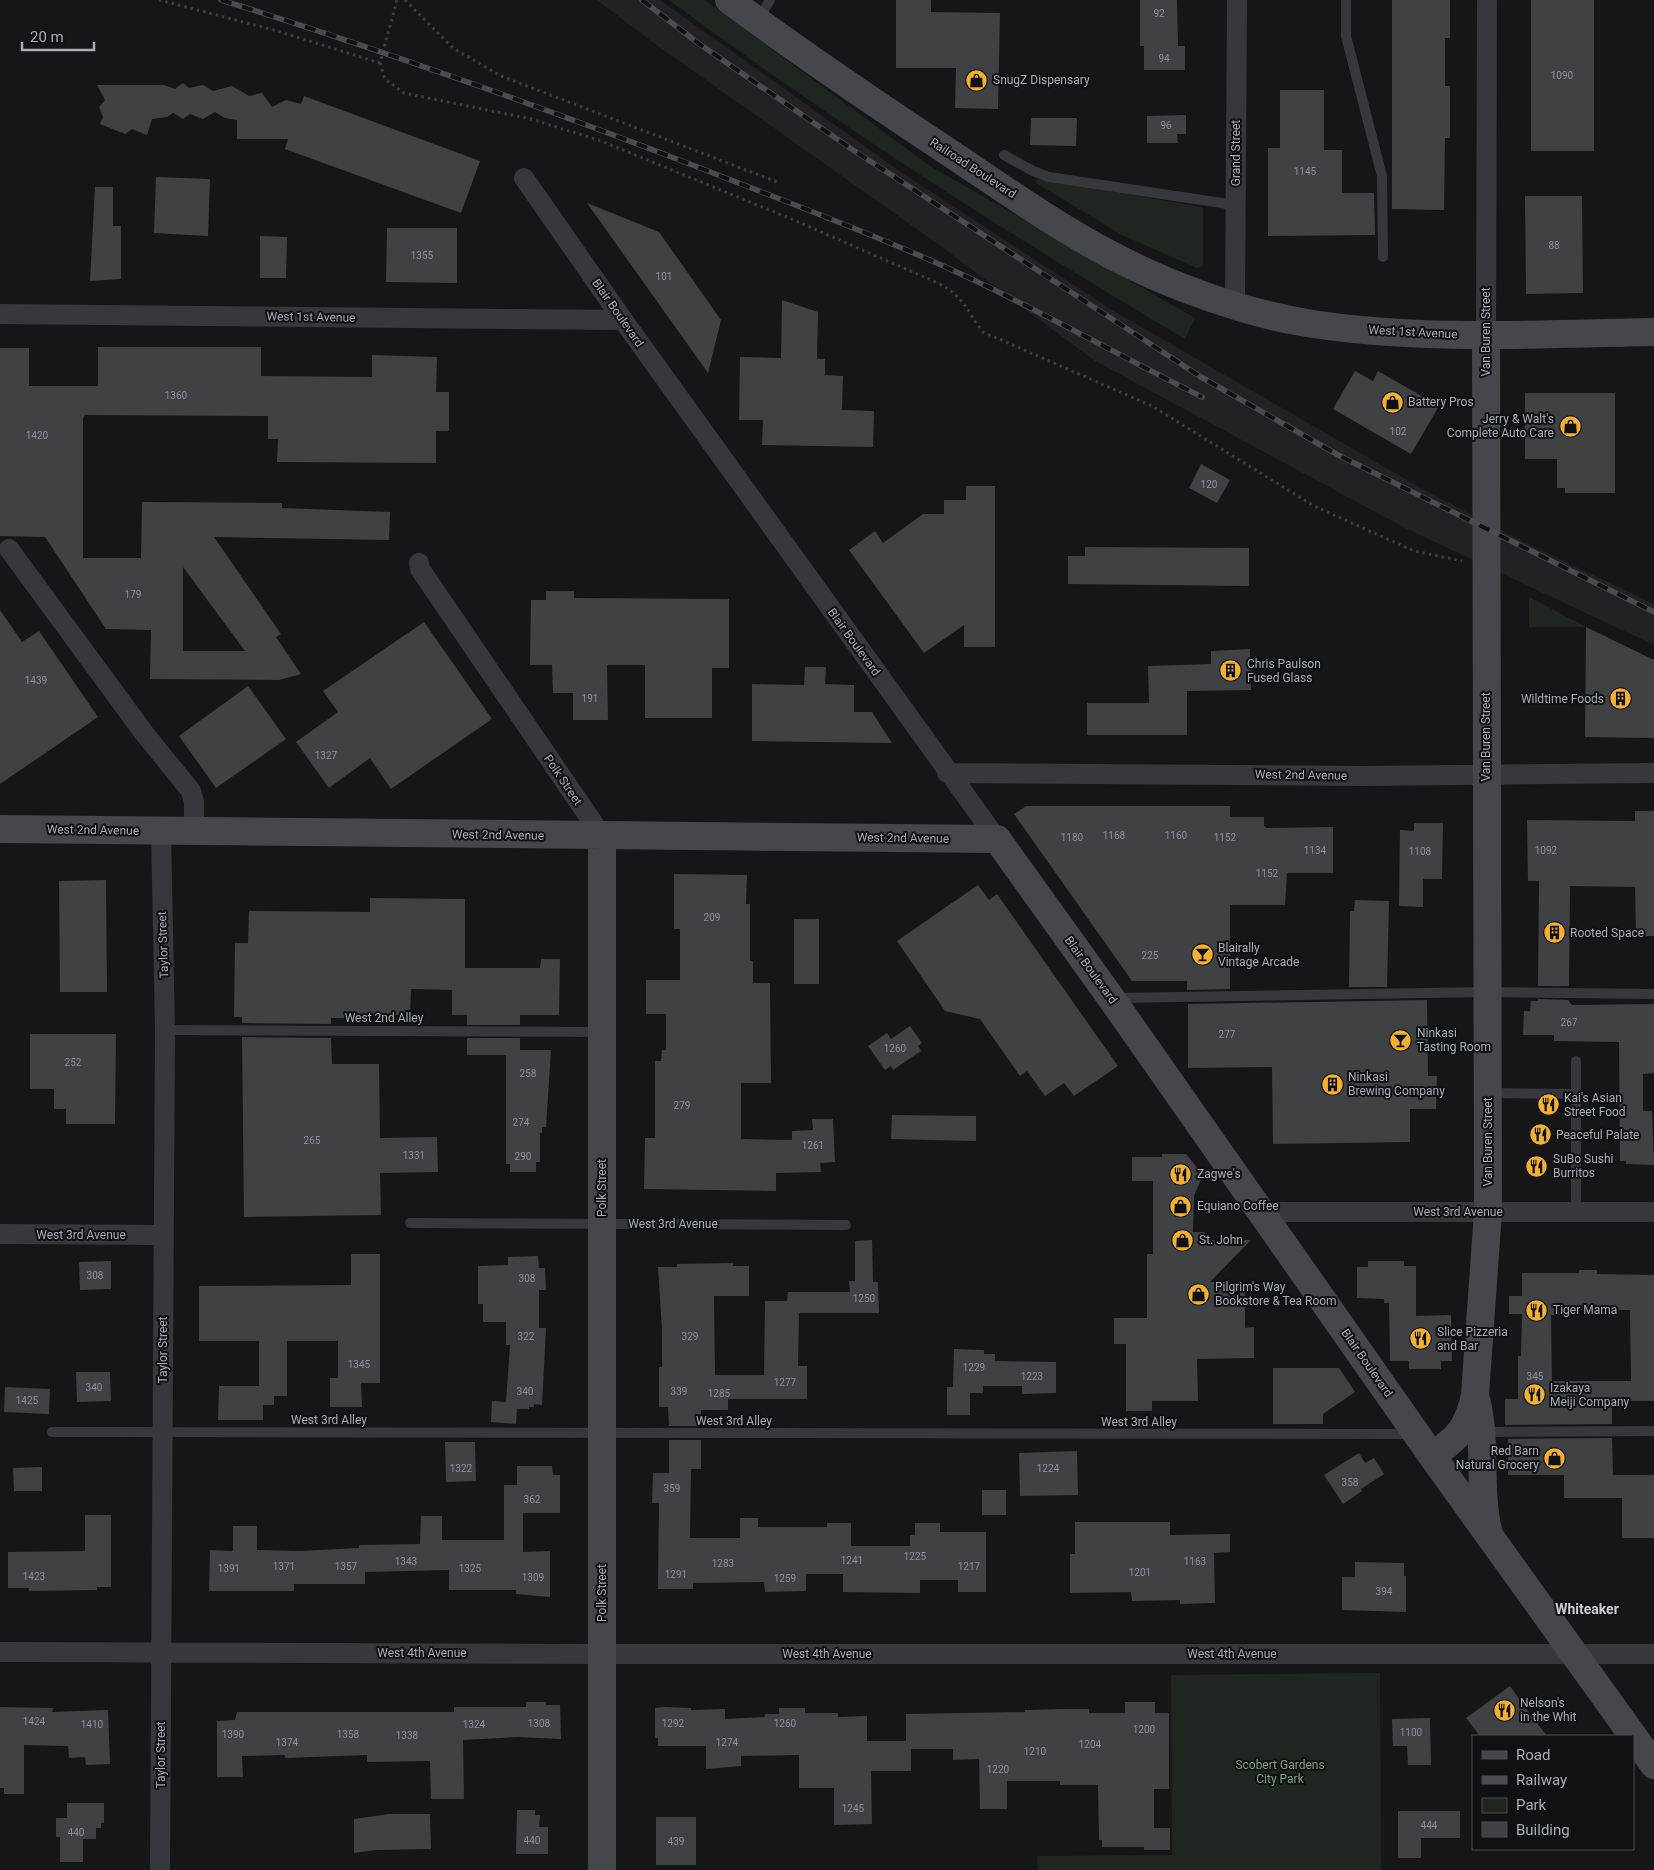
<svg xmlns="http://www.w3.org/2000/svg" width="1654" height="1870" viewBox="0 0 1654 1870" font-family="Roboto,sans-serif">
<rect width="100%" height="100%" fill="#161618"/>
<path fill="#222225" d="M597 0H660L898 170 1112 310 1428 492 1528 544 1654 604V645L1405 528 1095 361 935 242 651 41Z"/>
<path fill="#1e261f" d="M669 0H705L930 166 1195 318 1185 339C1008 234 834 123 669 0Z
M1037 179 1203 207V266L1197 268 1122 235 1036 183Z
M1529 597 1586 627H1529Z
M1380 1673 1381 1870H1038L1037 1856 1172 1855 1171 1675Z"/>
<path fill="#404145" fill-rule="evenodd" d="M896 0H931V12L1000 13 998 109 955 108 956 68H896Z
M1140 0H1177L1178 46H1185V70H1144V46H1140Z
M1392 0H1450V38H1445V86H1450V138H1445L1444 210 1392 209Z
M1531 0H1594V151H1531Z
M183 83 189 88 203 85 213 91 232 86 249 96 262 93 272 107 286 100 301 104 304 96 480 161 461 213 285 149 288 139H237V120L225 118 215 112 203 119 190 114 183 119 173 113 167 117 152 119 147 135 132 129 125 134 100 124 103 117 99 107 105 100 97 85H164L175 89Z
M1280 90H1324V150H1342V193H1374L1375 235 1268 236V148H1280Z
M1186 115V134H1177L1178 143H1147V116Z
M1031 118H1077L1076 146 1030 145Z
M156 177 210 179 208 236 154 233Z
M95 187H113V226H121V279L90 281Z
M1525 196H1582L1583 293 1526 294Z
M587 203 659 232 721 320 708 373Z
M387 228H457V283L386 282Z
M260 236 287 237 286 278H260Z
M782 300 818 312 817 359H825V375L843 376 842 410 874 411 873 447 762 445 763 420H739L740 357 781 358Z
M98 347H261V376L372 377V355L437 357 436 392H449V431H436V463L277 462 278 439H268V416L85 415 83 418V558H141L142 502 282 503V508L390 512 389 540 214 537 281 634 276 637 301 674 279 680 150 679 151 630 106 629 45 537 0 536V348H29V386H98ZM183 567 245 651H183Z
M1355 371 1373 381 1378 371 1439 406 1411 454 1333 409Z
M1525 393H1615V493H1565V488H1557V459H1525Z
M1201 464 1230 480 1217 503 1189 488Z
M966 486H995V647H964V625L924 653 849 550 875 531 883 543 923 514H944V500H966Z
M1085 547 1249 548V586L1068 584V556H1085Z
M546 591H574V598L729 599V668H712V718H645V665H607L608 720H573V693H553L552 665H530L531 600H546Z
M0 610 22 642 39 631 98 717 0 784Z
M424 622 492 719 391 789 370 758 329 788 296 742 338 712 323 691Z
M1586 627 1654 660V738L1585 737Z
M1250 649 1251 690 1187 691V735H1087V703H1149L1148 666 1211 664V651Z
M805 667H826L825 684 854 685V712H872L892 743 752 741V684L804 685Z
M248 686 286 739 216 788 179 736Z
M1026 806H1230V817H1264V826L1267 828 1333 827V873H1287L1285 905H1230V989L1187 990V981H1132L1014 814Z
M1635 811H1654V936H1636L1635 887 1570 886 1569 986H1538L1539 881H1528L1527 820 1635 821Z
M1414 823H1443L1442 879H1423V907L1399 906 1400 830 1414 831Z
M674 874 747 875 746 904H750V961H753V983H770L771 1083H741V1139L792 1140V1131L813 1130 812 1119H833L835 1162 820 1163 821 1172 776 1173V1191L644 1189 645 1138H655V1061H661L662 1050H666V1014H646V980H680V929H674Z
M106 880 107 992H60L59 881Z
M978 885 989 900 997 894 1118 1066 1074 1096 1064 1083 1045 1096 1027 1071 1020 1076 980 1019 945 1011 897 941Z
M370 898 465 899V968H540L541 959H560L559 1015H520V1025H467V1015H452V990L411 989 410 1015H352V1018H331V1024L242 1023V1017H234L235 943H248L249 911 370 912Z
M1355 900 1389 901 1387 987H1349L1350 911H1354Z
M794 919H819V984H794Z
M1538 999 1568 1000 1572 1005 1654 1004V1073L1643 1074V1111H1652L1654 1165 1626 1164V1161H1620L1619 1042 1554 1041V1035H1523L1524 1011H1530L1531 1001H1538Z
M1427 1000 1428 1076H1437L1436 1109H1410V1142L1273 1144 1272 1067 1188 1068V1004Z
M910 1026 922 1043 918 1046 921 1051 893 1070 891 1066 885 1070 868 1046 887 1033 891 1039Z
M30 1034H116L115 1124H66V1109H54V1089H30Z
M242 1037 331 1038 332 1064H379L380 1138 437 1137 438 1172 380 1173 381 1215 244 1217Z
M467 1038H520V1050H551L546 1127H542V1133H540V1162H536V1172H510V1164H506V1055H467Z
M892 1115 976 1116V1141L891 1139Z
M1162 1154H1186L1203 1175 1194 1196 1193 1232H1205V1240H1251L1210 1282H1245V1328L1254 1327V1358L1197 1359 1198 1401H1152V1411H1126V1344H1114V1318H1147V1254H1153V1181H1132V1157H1162Z
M872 1240 873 1282H878L879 1313H799L798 1366H807V1399H728V1410H701V1426H669L668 1407H659V1367H662V1329L658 1267H677V1264L733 1263V1266H749V1296H714L715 1375H764L765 1301H787L788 1292H850L849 1281H855V1241Z
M351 1254H380V1383H361L362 1407H330V1378H338V1341H287V1396H274V1405H263V1420H218L219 1386H259V1341H199V1286L351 1285Z
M538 1256 539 1268H545L546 1290H539V1328H546L542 1405 534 1404V1407H529V1409H517L516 1424 491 1422 492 1401 506 1402 510 1345H506V1322H483V1304H478V1266L508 1265V1257Z
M111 1261V1289L80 1290 79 1262Z
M1368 1261H1404V1266H1416V1316L1451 1315 1452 1361H1441V1369H1409V1361H1390L1389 1303H1384V1299L1357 1298V1267H1368Z
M1579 1270H1597V1274L1654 1275V1401H1612V1424L1505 1425V1399H1518V1356H1521L1522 1314H1509V1296H1522V1273H1579ZM1579 1310H1630L1631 1381H1552L1551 1315H1578Z
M954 1349 984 1350V1354H995V1361L1056 1362V1393L1022 1394V1386H983V1393H970V1415H947V1387H953Z
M1273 1368H1339L1355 1392 1323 1414V1424H1273Z
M76 1372H110L111 1401 77 1402Z
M5 1387 50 1389 49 1414 4 1412Z
M1612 1438 1613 1475H1654V1538H1622V1498H1564V1475H1508V1439Z
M669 1440H701V1469H691L690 1538H740V1518H758V1527H827V1523H851V1546H910V1535H915V1523H940V1532H986V1592H958V1580H920V1593L843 1592V1574H806V1591L765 1592 764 1582 693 1583V1589H658L659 1503H652L653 1473H669Z
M445 1442H475L476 1481 446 1482Z
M1077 1451 1078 1495 1020 1496 1019 1453Z
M1359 1453 1365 1463 1374 1458 1384 1474 1361 1489 1362 1491 1343 1504 1324 1475Z
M517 1466H552L553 1475H560V1513H523V1552L550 1551V1597L516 1594V1590H449V1570L365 1572V1584H294V1591H209L210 1550 233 1551V1526H257V1550L300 1551 359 1548V1545L420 1544 421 1516H442V1540H504V1485H517Z
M42 1467V1491H14L13 1468Z
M982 1490H1006V1515H982Z
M85 1515H111V1587H97V1590L29 1591V1588H8V1552L85 1551Z
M1075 1522H1170V1535L1230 1534V1552L1214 1553 1215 1603 1180 1604V1600L1132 1601 1131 1592 1070 1593V1554H1075Z
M1355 1562 1404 1563V1576H1406V1612L1342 1610V1577H1355Z
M1510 1686 1525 1707 1547 1736H1480L1466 1718Z
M526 1702H546V1705H560L561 1739 518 1737 463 1740 464 1799H431L430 1761 367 1762V1755L285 1758V1755L242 1756 243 1777H217V1721L235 1720 237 1712H454V1707H526Z
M1125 1702H1155V1713H1169V1789H1154V1828H1170V1850H1144V1847H1102V1840H1099L1098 1785H1060V1781H1007V1809H980L979 1759 953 1760V1749H911V1771H871L872 1824 834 1825V1788H799V1755L741 1756V1766L706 1769V1746H658V1738H655V1708L664 1707 691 1708V1710L725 1709V1719L765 1717V1714H779V1708H805V1713H838V1717L867 1716V1741H906V1714L1025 1712V1710L1064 1709H1089V1713H1125Z
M0 1707 53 1708 52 1712 108 1710 110 1764 86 1765 85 1757 69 1758 68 1746 24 1745V1794H4V1788H0Z
M1430 1718 1431 1765H1408L1407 1746H1393L1392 1719Z
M67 1803H104V1823H101V1828H96V1839H83V1862H60V1837H56V1818H67Z
M517 1810H535V1815H540L539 1827H548V1854H516Z
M1398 1811H1460V1838H1421V1858H1398Z
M389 1814H430L431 1849 376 1850 354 1853V1819Z
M656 1817H696V1865H656Z"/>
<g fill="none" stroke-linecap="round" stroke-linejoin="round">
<path stroke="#3d3f44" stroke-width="3" stroke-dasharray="2.5 4" stroke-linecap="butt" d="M159 0 274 30 380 63
M397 0 380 63 385 79 404 93 531 119 601 141 789 218 938 283C967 299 964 308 983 332L1152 406 1314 506 1414 551 1462 561
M405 0 453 48 501 76 780 183"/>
<path stroke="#37383d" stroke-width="10" d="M1346 0V36L1382 176 1383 257
M758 20 770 0
M1004 155 1033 171 1049 177 1235 205
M1115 998 1487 992 1654 994
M165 1030 601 1032
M1576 1061V1212
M1489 1093 1575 1094
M410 1223 846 1225
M52 1432 1413 1434
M1482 1432 1654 1431"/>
<path stroke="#37383d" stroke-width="20" d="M524 178 623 320 997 839
M1235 306 1237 0
M0 314 623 320
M1486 334 1487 0
M9 549 144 733 191 791 194 802V831
M419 563 420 569 602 836
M947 773 1364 776 1654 773
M1263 1212H1654
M0 1234 163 1235
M0 1652 602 1654H1654
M160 1870 165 1030 161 831"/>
<path stroke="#45474d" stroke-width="28" d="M729 0C800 53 873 102 947 151 1001 187 1054 225 1111 255 1170 286 1246 314 1313 324 1425 341 1541 334 1654 332
M0 829 997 839 1111 998 1432 1456 1654 1765
M602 836V1870
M1476 1399C1487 1441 1478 1487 1488 1530
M1432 1456C1459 1437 1468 1428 1475 1395L1488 1212 1486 334"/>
<defs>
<path id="rail" d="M221 0C386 51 547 109 708 171 789 203 871 233 950 269 1036 308 1118 355 1202 397
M642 0 698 43 853 150 1201 377 1340 456 1654 612"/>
</defs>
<use href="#rail" stroke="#4a4c52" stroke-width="5.5"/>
<use href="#rail" stroke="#111113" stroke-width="4" stroke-dasharray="11" stroke-linecap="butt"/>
</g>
<defs>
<symbol id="shop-disc" viewBox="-11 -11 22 22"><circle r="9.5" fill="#f2b134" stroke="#111113"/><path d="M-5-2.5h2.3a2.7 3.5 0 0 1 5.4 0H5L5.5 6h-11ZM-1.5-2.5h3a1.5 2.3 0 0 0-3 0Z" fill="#111"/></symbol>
<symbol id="building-disc" viewBox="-11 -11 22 22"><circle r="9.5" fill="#f2b134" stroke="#111113"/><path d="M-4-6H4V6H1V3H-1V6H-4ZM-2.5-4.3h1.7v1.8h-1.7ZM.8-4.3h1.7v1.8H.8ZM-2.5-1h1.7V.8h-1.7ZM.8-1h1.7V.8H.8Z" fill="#111"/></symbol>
<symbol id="bar-disc" viewBox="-11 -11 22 22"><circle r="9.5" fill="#f2b134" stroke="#111113"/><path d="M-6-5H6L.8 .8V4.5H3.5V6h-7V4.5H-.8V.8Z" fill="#111"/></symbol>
<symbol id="restaurant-disc" viewBox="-11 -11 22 22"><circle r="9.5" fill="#f2b134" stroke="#111113"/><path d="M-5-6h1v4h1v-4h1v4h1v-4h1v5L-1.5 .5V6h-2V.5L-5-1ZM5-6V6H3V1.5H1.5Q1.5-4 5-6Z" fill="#111"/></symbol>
</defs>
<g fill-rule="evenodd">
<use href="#shop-disc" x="964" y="68" width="25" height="25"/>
<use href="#shop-disc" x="1380" y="390" width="25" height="25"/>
<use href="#shop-disc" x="1558" y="414" width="25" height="25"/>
<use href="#building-disc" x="1218" y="658" width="25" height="25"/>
<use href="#building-disc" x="1608" y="686" width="25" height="25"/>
<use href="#building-disc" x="1542" y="920" width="25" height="25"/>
<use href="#bar-disc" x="1190" y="942" width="25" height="25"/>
<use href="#bar-disc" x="1388" y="1028" width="25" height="25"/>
<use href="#building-disc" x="1320" y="1072" width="25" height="25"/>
<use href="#restaurant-disc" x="1536" y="1092" width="25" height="25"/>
<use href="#restaurant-disc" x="1528" y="1122" width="25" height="25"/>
<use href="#restaurant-disc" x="1524" y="1154" width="25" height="25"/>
<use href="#restaurant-disc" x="1168" y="1162" width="25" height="25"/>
<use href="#shop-disc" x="1168" y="1194" width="25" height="25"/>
<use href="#shop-disc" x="1170" y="1228" width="25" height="25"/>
<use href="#shop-disc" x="1186" y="1282" width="25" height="25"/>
<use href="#restaurant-disc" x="1524" y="1298" width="25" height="25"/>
<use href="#restaurant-disc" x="1408" y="1326" width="25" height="25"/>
<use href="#restaurant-disc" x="1522" y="1382" width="25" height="25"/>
<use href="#shop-disc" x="1542" y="1446" width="25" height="25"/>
<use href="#restaurant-disc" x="1492" y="1698" width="25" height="25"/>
</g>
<g text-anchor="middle" stroke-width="4" stroke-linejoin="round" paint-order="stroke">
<g font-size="10" fill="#8e929b">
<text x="1159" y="17">92</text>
<text x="1164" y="62">94</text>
<text x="1562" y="79">1090</text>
<text x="1166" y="129">96</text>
<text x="1305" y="175">1145</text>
<text x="1554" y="249">88</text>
<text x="422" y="259">1355</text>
<text x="664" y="280">101</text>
<text x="176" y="399">1360</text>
<text x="1398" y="435">102</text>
<text x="37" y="439">1420</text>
<text x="1209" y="488">120</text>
<text x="133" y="598">179</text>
<text x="36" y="684">1439</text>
<text x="590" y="702">191</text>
<text x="326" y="759">1327</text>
<text x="1114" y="839">1168</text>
<text x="1176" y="839">1160</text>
<text x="1072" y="841">1180</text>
<text x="1225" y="841">1152</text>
<text x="1315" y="854">1134</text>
<text x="1546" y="854">1092</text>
<text x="1420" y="855">1108</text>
<text x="1267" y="877">1152</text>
<text x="712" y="921">209</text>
<text x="1150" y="959">225</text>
<text x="1569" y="1026">267</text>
<text x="1227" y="1038">277</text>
<text x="895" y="1052">1260</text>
<text x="73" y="1066">252</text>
<text x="528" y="1077">258</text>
<text x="682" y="1109">279</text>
<text x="521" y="1126">274</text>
<text x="312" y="1144">265</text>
<text x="813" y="1149">1261</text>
<text x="414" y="1159">1331</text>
<text x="523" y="1160">290</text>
<text x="95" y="1279">308</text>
<text x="527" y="1282">308</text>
<text x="864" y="1302">1250</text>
<text x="526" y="1340">322</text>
<text x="690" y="1340">329</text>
<text x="359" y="1368">1345</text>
<text x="974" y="1371">1229</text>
<text x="1032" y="1380">1223</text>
<text x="1535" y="1380">345</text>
<text x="785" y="1386">1277</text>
<text x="94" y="1391">340</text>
<text x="525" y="1395">340</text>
<text x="679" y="1395">339</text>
<text x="719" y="1397">1285</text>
<text x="27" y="1404">1425</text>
<text x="461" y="1472">1322</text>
<text x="1048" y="1472">1224</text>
<text x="1350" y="1486">358</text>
<text x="672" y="1492">359</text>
<text x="532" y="1503">362</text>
<text x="915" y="1560">1225</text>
<text x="852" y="1564">1241</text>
<text x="406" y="1565">1343</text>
<text x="1195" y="1565">1163</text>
<text x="723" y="1567">1283</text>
<text x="284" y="1570">1371</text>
<text x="346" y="1570">1357</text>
<text x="969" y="1570">1217</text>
<text x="229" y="1572">1391</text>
<text x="470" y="1572">1325</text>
<text x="1140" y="1576">1201</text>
<text x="676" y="1578">1291</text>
<text x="34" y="1580">1423</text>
<text x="533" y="1581">1309</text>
<text x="785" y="1582">1259</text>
<text x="1384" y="1595">394</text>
<text x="34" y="1725">1424</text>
<text x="539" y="1727">1308</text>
<text x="673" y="1727">1292</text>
<text x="785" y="1727">1260</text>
<text x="92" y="1728">1410</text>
<text x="474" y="1728">1324</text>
<text x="1144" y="1733">1200</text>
<text x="1411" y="1736">1100</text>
<text x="233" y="1738">1390</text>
<text x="348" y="1738">1358</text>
<text x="407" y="1739">1338</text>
<text x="287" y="1746">1374</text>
<text x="727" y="1746">1274</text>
<text x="1090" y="1748">1204</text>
<text x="1035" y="1755">1210</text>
<text x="998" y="1773">1220</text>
<text x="853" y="1812">1245</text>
<text x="1429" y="1829">444</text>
<text x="76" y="1836">440</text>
<text x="532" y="1844">440</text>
<text x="676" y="1845">439</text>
</g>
<g font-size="12" fill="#a8adb8" stroke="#111113" text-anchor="start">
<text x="993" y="84">SnugZ Dispensary</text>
<text x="1408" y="406">Battery Pros</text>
<text x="1554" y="423" text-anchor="end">Jerry &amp; Walt's<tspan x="1554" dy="14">Complete Auto Care</tspan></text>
<text x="1247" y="668">Chris Paulson<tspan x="1247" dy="14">Fused Glass</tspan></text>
<text x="1604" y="703" text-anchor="end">Wildtime Foods</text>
<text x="1570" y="937">Rooted Space</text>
<text x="1218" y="952">Blairally<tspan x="1218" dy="14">Vintage Arcade</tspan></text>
<text x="1417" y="1037">Ninkasi<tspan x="1417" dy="14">Tasting Room</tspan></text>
<text x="1348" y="1081">Ninkasi<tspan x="1348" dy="14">Brewing Company</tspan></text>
<text x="1564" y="1102">Kai's Asian<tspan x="1564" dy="14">Street Food</tspan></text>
<text x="1556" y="1139">Peaceful Palate</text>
<text x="1553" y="1163">SuBo Sushi<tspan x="1553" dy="14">Burritos</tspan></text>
<text x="1197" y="1178">Zagwe's</text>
<text x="1197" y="1210">Equiano Coffee</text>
<text x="1199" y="1244">St. John</text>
<text x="1215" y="1291">Pilgrim's Way<tspan x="1215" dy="14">Bookstore &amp; Tea Room</tspan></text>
<text x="1553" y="1314">Tiger Mama</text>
<text x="1437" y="1336">Slice Pizzeria<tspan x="1437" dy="14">and Bar</tspan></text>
<text x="1550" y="1392">Izakaya<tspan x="1550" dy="14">Meiji Company</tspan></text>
<text x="1539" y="1455" text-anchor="end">Red Barn<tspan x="1539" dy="14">Natural Grocery</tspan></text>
<text x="1520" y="1707">Nelson's<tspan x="1520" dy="14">in the Whit</tspan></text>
</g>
<g font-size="12" fill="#a8adb8" stroke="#111113">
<text transform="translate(1236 153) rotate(-90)" y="4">Grand Street</text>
<text transform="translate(973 168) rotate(33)" y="4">Railroad Boulevard</text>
<text transform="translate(618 313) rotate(55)" y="4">Blair Boulevard</text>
<text transform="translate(311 317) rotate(1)" y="4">West 1st Avenue</text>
<text transform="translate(1413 332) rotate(3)" y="4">West 1st Avenue</text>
<text transform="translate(1486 332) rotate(-90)" y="4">Van Buren Street</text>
<text transform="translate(854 642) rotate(54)" y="4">Blair Boulevard</text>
<text transform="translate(1486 737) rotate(-90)" y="4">Van Buren Street</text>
<text transform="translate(1301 775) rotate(1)" y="4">West 2nd Avenue</text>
<text transform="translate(563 780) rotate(56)" y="4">Polk Street</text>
<text transform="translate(93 830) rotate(1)" y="4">West 2nd Avenue</text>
<text transform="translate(498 835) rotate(1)" y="4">West 2nd Avenue</text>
<text transform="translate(903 838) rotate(1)" y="4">West 2nd Avenue</text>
<text transform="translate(163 945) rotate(-92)" y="4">Taylor Street</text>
<text transform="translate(1091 970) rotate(54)" y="4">Blair Boulevard</text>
<text x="384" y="1022">West 2nd Alley</text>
<text transform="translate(1488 1142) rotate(-90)" y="4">Van Buren Street</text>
<text transform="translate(602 1188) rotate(-90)" y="4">Polk Street</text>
<text x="1458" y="1216">West 3rd Avenue</text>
<text x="673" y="1228">West 3rd Avenue</text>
<text x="81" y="1239">West 3rd Avenue</text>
<text transform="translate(163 1350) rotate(-90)" y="4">Taylor Street</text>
<text transform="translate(1367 1363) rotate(55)" y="4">Blair Boulevard</text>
<text x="329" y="1424">West 3rd Alley</text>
<text x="734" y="1425">West 3rd Alley</text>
<text x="1139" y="1426">West 3rd Alley</text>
<text transform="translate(602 1593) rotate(-90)" y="4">Polk Street</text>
<text x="422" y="1657">West 4th Avenue</text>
<text x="827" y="1658">West 4th Avenue</text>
<text x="1232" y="1658">West 4th Avenue</text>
<text transform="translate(161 1755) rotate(-90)" y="4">Taylor Street</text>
</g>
<g font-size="12" fill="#7fa381" stroke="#111113">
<text x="1280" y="1769">Scobert Gardens<tspan x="1280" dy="14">City Park</tspan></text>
</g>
<g font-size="14" font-weight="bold" fill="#c9ccd4" stroke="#111113">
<text x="1587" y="1614">Whiteaker</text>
</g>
</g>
<rect x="1472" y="1735" width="162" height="115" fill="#111113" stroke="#4d4f55"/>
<rect x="1482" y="1751" width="25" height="8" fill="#45474d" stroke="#4d4f55"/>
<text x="1516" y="1760" font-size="15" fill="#a8adb8">Road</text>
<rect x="1482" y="1776" width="25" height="8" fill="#4a4c52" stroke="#4d4f55"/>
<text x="1516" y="1785" font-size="15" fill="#a8adb8">Railway</text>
<rect x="1482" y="1798" width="25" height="15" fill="#1e261f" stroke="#4d4f55"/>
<text x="1516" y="1810" font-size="15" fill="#a8adb8">Park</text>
<rect x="1482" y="1822" width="25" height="15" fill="#404145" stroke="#4d4f55"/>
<text x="1516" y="1835" font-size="15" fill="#a8adb8">Building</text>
<path d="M22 42v8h72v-8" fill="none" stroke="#a8adb8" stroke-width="2.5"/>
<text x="30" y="42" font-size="15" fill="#a8adb8" stroke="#111113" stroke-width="4" paint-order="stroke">20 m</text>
</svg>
